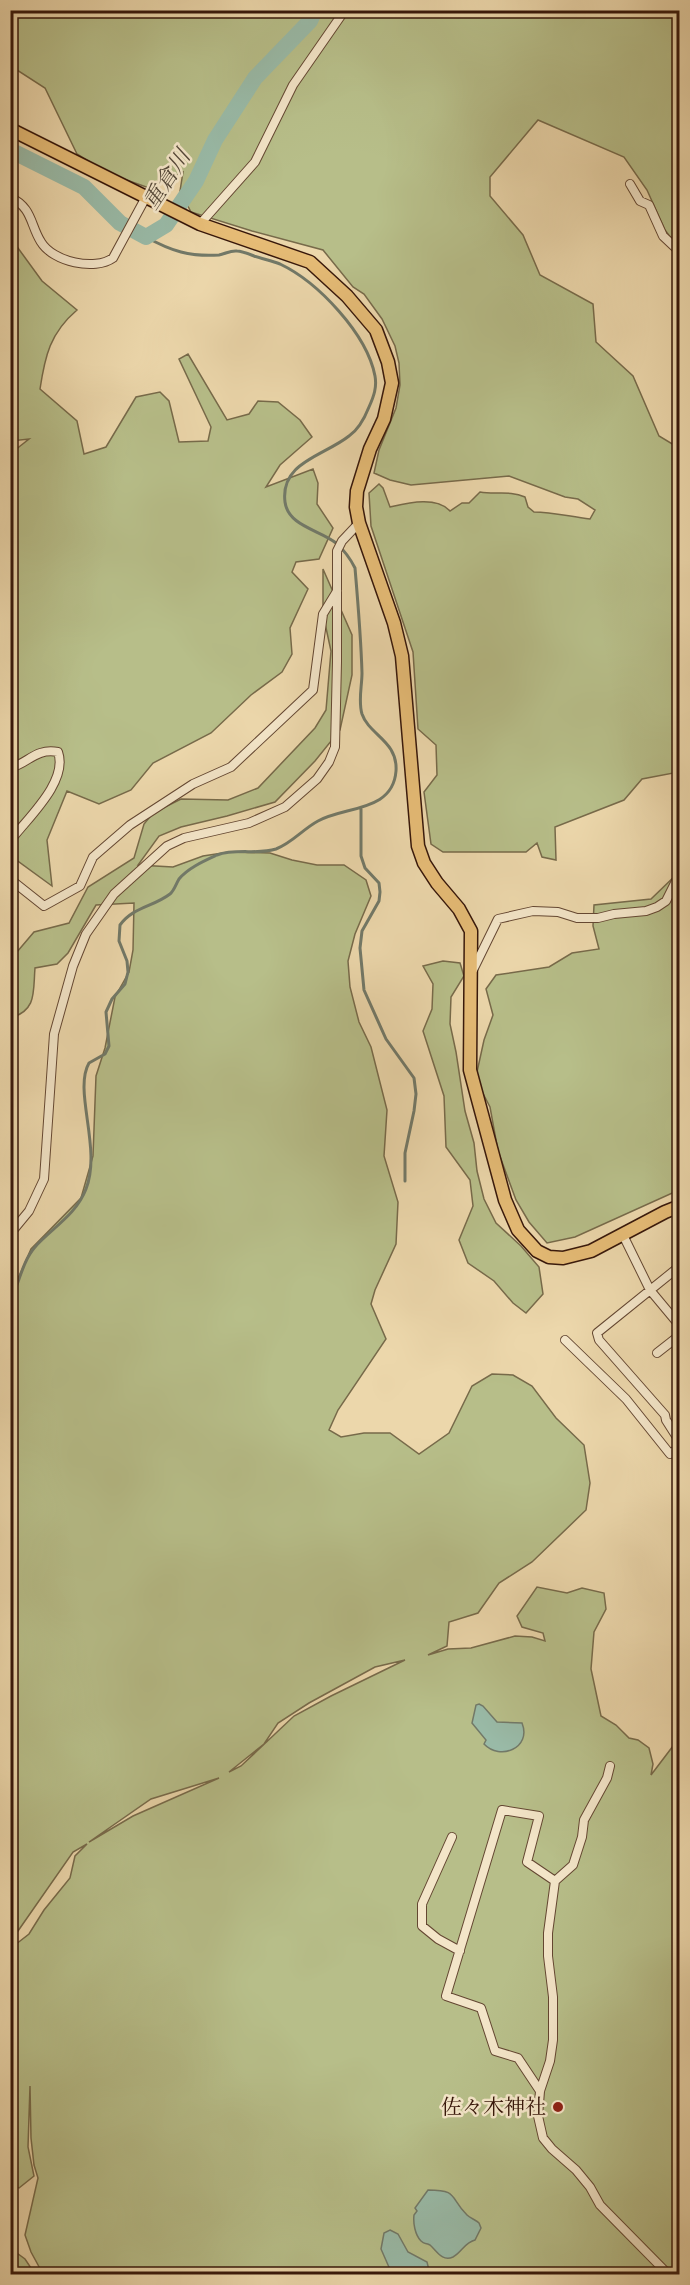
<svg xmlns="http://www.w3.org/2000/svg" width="690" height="2285" viewBox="0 0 690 2285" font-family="Alegreya,'Noto Serif JP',serif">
<rect width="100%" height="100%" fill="#ecd7ab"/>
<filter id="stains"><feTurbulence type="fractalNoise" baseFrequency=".00333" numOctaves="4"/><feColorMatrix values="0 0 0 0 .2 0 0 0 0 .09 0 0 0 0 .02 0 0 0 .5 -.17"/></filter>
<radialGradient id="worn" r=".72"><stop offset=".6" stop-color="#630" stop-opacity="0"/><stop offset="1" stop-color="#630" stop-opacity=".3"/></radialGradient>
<path fill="#b7be89" stroke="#776a4a" stroke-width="1.5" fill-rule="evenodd" d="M11 11H679V249L665 230 647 190 624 157 538 120 490 177V196L523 235 540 275 593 304 596 342 633 376 659 436 679 448V772L642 779 624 800 555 827 556 860 542 857 537 843 526 852H443L431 844 424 792 437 775 436 745 418 729 413 652 371 526 369 493 379 484 383 488 390 507C408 503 436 496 450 511L462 503H469L480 492C496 495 509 490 525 497L528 507 534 512C553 512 571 517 590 519L595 510 578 499 565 497 509 476 411 485 390 480 374 473 379 450 396 408 400 385 399 363 395 346 382 319 364 294 353 287 323 250 252 231 191 212 180 191 183 172 149 188 107 173 77 154 45 88 14 68H11Z
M10 237 42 281 77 310C50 333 45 356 40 389L77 421 84 454 106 447 136 397 160 392 169 401 179 442 208 441 211 427 179 359 188 354 227 420 249 414 258 401 278 402 300 420 312 437 280 465 266 487 313 469 318 483 317 504 333 528 319 559 296 562 292 572 308 589 290 628 292 654 282 672 251 695 211 733 153 763 131 790 99 804 67 791 47 840 52 886 11 856 10 454 29 439 11 441Z
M323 569 352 635V675L340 730 315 761 275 802 227 816 181 827 159 836 138 865 173 867 203 856 229 852 270 853 292 860 317 865H344L366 880 371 896 355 934 348 961 350 987 359 1022 371 1047 387 1110 384 1156 398 1202 396 1244 375 1290 371 1304 386 1339 338 1410 329 1430 341 1437 364 1433H390L419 1454 449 1433 472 1386 492 1374 513 1375 532 1386 556 1418 584 1445 590 1483 586 1510 532 1562 499 1583 478 1613 449 1622 447 1646 428 1655 448 1649 471 1648 515 1636 532 1637 545 1641 543 1633 522 1627 517 1616 537 1587 567 1593 582 1588 604 1593 606 1609 594 1632 591 1669 601 1716 616 1725 629 1738 638 1740 649 1748 653 1764 651 1775 673 1746 679 1732V2274H43L31 2252 25 2235 38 2178 34 2165 31 2138 30 2086 28 2147 34 2176 19 2188 11 2186V1948L29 1934 44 1910 70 1878 75 1856 87 1844 73 1852 11 1941V1295L31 1249 81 1198 93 1156 96 1076 105 1048 115 997 129 972 133 950 134 903 96 905 68 953 57 964 35 968C33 992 37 1010 11 1018V959L34 932 69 923 88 887 134 858 144 824 153 813 181 799 228 800 258 788 315 728 326 710 331 651 323 614ZM405 1660 331 1696 294 1716 241 1766 229 1772 264 1744 278 1723 309 1703 375 1667ZM219 1778 133 1816 89 1842 151 1799Z
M679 872V1190L575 1237 547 1243 529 1222 516 1200 498 1151 490 1107 478 1084 477 1072 484 1040 493 1015 486 989 496 975 549 967 572 953 599 949 593 926 594 905 651 899Z
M443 961 460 963 464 976 451 997 450 1024 456 1052 465 1111 474 1143 477 1171 484 1199 496 1223 521 1246 539 1267 543 1294 526 1313 513 1303 494 1281 468 1263 459 1240 473 1206 470 1180 446 1147 444 1096 423 1031 432 1009 433 984 423 966Z
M10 2248 25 2259 35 2274H11Z"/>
<path fill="#99baa7" stroke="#727968" stroke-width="1.5" d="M479 1704 483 1706 497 1722 522 1723C532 1748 500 1761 484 1744L486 1740 472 1723 476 1705Z
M428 2190C459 2190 449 2197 467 2215 470 2218 476 2220 479 2223L481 2228 475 2240C464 2243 462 2252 453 2257 442 2262 437 2251 430 2245 425 2242 425 2245 421 2241 415 2235 413 2223 414 2215L417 2211 415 2208Z
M390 2230 398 2234 408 2252 427 2262 430 2274H392L381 2249 384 2233Z"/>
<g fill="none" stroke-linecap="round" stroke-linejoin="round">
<path stroke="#727968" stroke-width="3" d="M361 809V856L365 868 379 883 380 892 379 901 362 931 360 948 364 990 386 1039 414 1078 416 1094 414 1111 405 1153V1181
M10 1302C19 1284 22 1262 35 1247 52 1228 76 1215 86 1189 102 1148 73 1091 89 1063L105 1054 109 1046 106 1012 112 999 125 984 128 972 127 961 119 941 120 925C133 907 153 907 170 894 174 891 176 884 179 879 188 868 204 861 217 855 236 848 258 855 276 849 292 843 303 829 318 821 345 806 393 812 396 771 398 741 369 735 362 714 358 701 362 686 362 673 361 638 358 603 355 568 350 558 345 551 336 543 320 530 288 526 285 502 280 462 324 456 349 436 358 430 365 417 369 407 374 396 377 387 375 376 367 334 318 282 280 264 272 261 263 259 254 256 249 254 242 251 237 251 231 250 225 254 219 255 190 257 171 251 146 237"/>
<path stroke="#99baa7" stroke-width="16" d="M10 150 84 187 120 223 146 237 166 225 196 181 215 140 255 78 310 21 315 10"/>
<defs>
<path id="minor" d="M630 184 640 201 649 205 663 236 680 252
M10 197C33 208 30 225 41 242 53 262 95 271 113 258L146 197
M200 224 255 162 293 85 345 10
M10 768C29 763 35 748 58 752 68 780 31 815 15 835L10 836
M10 883H15L44 906 80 886 93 857 130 825 193 784 231 767 313 690 323 614 337 591
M473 970 498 919 533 911 558 912 577 918H598L614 914 646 911 657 907 666 901 680 873
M10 1234 29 1211 44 1179 54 1034 73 966 86 934 114 894 167 846 184 838 249 823 285 807 317 779 329 762 335 747 337 662V551L342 541 359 523
M623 1235 650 1290 680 1326
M680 1266 597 1333 599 1340 665 1415 666 1420 680 1442
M565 1340 626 1399 670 1454 680 1447
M657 1353 680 1335
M610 1766 607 1778 584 1820 582 1837 573 1865 555 1881 548 1933V1956L553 1997V2040L550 2061 540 2091 538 2116 543 2138 552 2149 576 2170 590 2187 600 2205 668 2274
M452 1837 422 1904V1926L438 1939 460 1951
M540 2091 518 2058 495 2051 481 2008 446 1996 502 1810 539 1816 527 1862 555 1881"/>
<path id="primary" d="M10 129 200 224 310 262 347 296 376 330 388 362 392 383 384 419 370 449 357 491 356 507 359 523 394 623 402 656 418 846 424 863 437 883 459 909 471 931 470 1070 505 1200 518 1230 537 1251 549 1257 563 1258 591 1251 665 1212 680 1206"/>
</defs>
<use href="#minor" stroke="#644732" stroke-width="10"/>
<use href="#primary" stroke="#37170a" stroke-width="15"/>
<use href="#minor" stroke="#f3e5c8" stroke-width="8"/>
<use href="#primary" stroke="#e6bc76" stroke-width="12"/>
</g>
<circle fill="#8f2418" stroke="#f3e5c8" stroke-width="2" cx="558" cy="2107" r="6"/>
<g text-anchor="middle" stroke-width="5" stroke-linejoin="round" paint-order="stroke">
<g font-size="21" fill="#37170a" stroke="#f3e5c8" text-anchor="end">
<text x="546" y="2114">佐々木神社</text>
</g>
<g font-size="22" font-style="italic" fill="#544839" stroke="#f3e5c8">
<text transform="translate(166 179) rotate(-57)" y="8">重倉川</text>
</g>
</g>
<rect width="690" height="2285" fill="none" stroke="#ecd7ab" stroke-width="36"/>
<rect x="12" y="12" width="666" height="2261" fill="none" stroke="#37170a" stroke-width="3"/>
<rect x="18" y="18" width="654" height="2249" fill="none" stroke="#37170a" stroke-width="1.5"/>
<rect width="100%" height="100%" filter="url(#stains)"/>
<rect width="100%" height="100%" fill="url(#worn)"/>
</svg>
